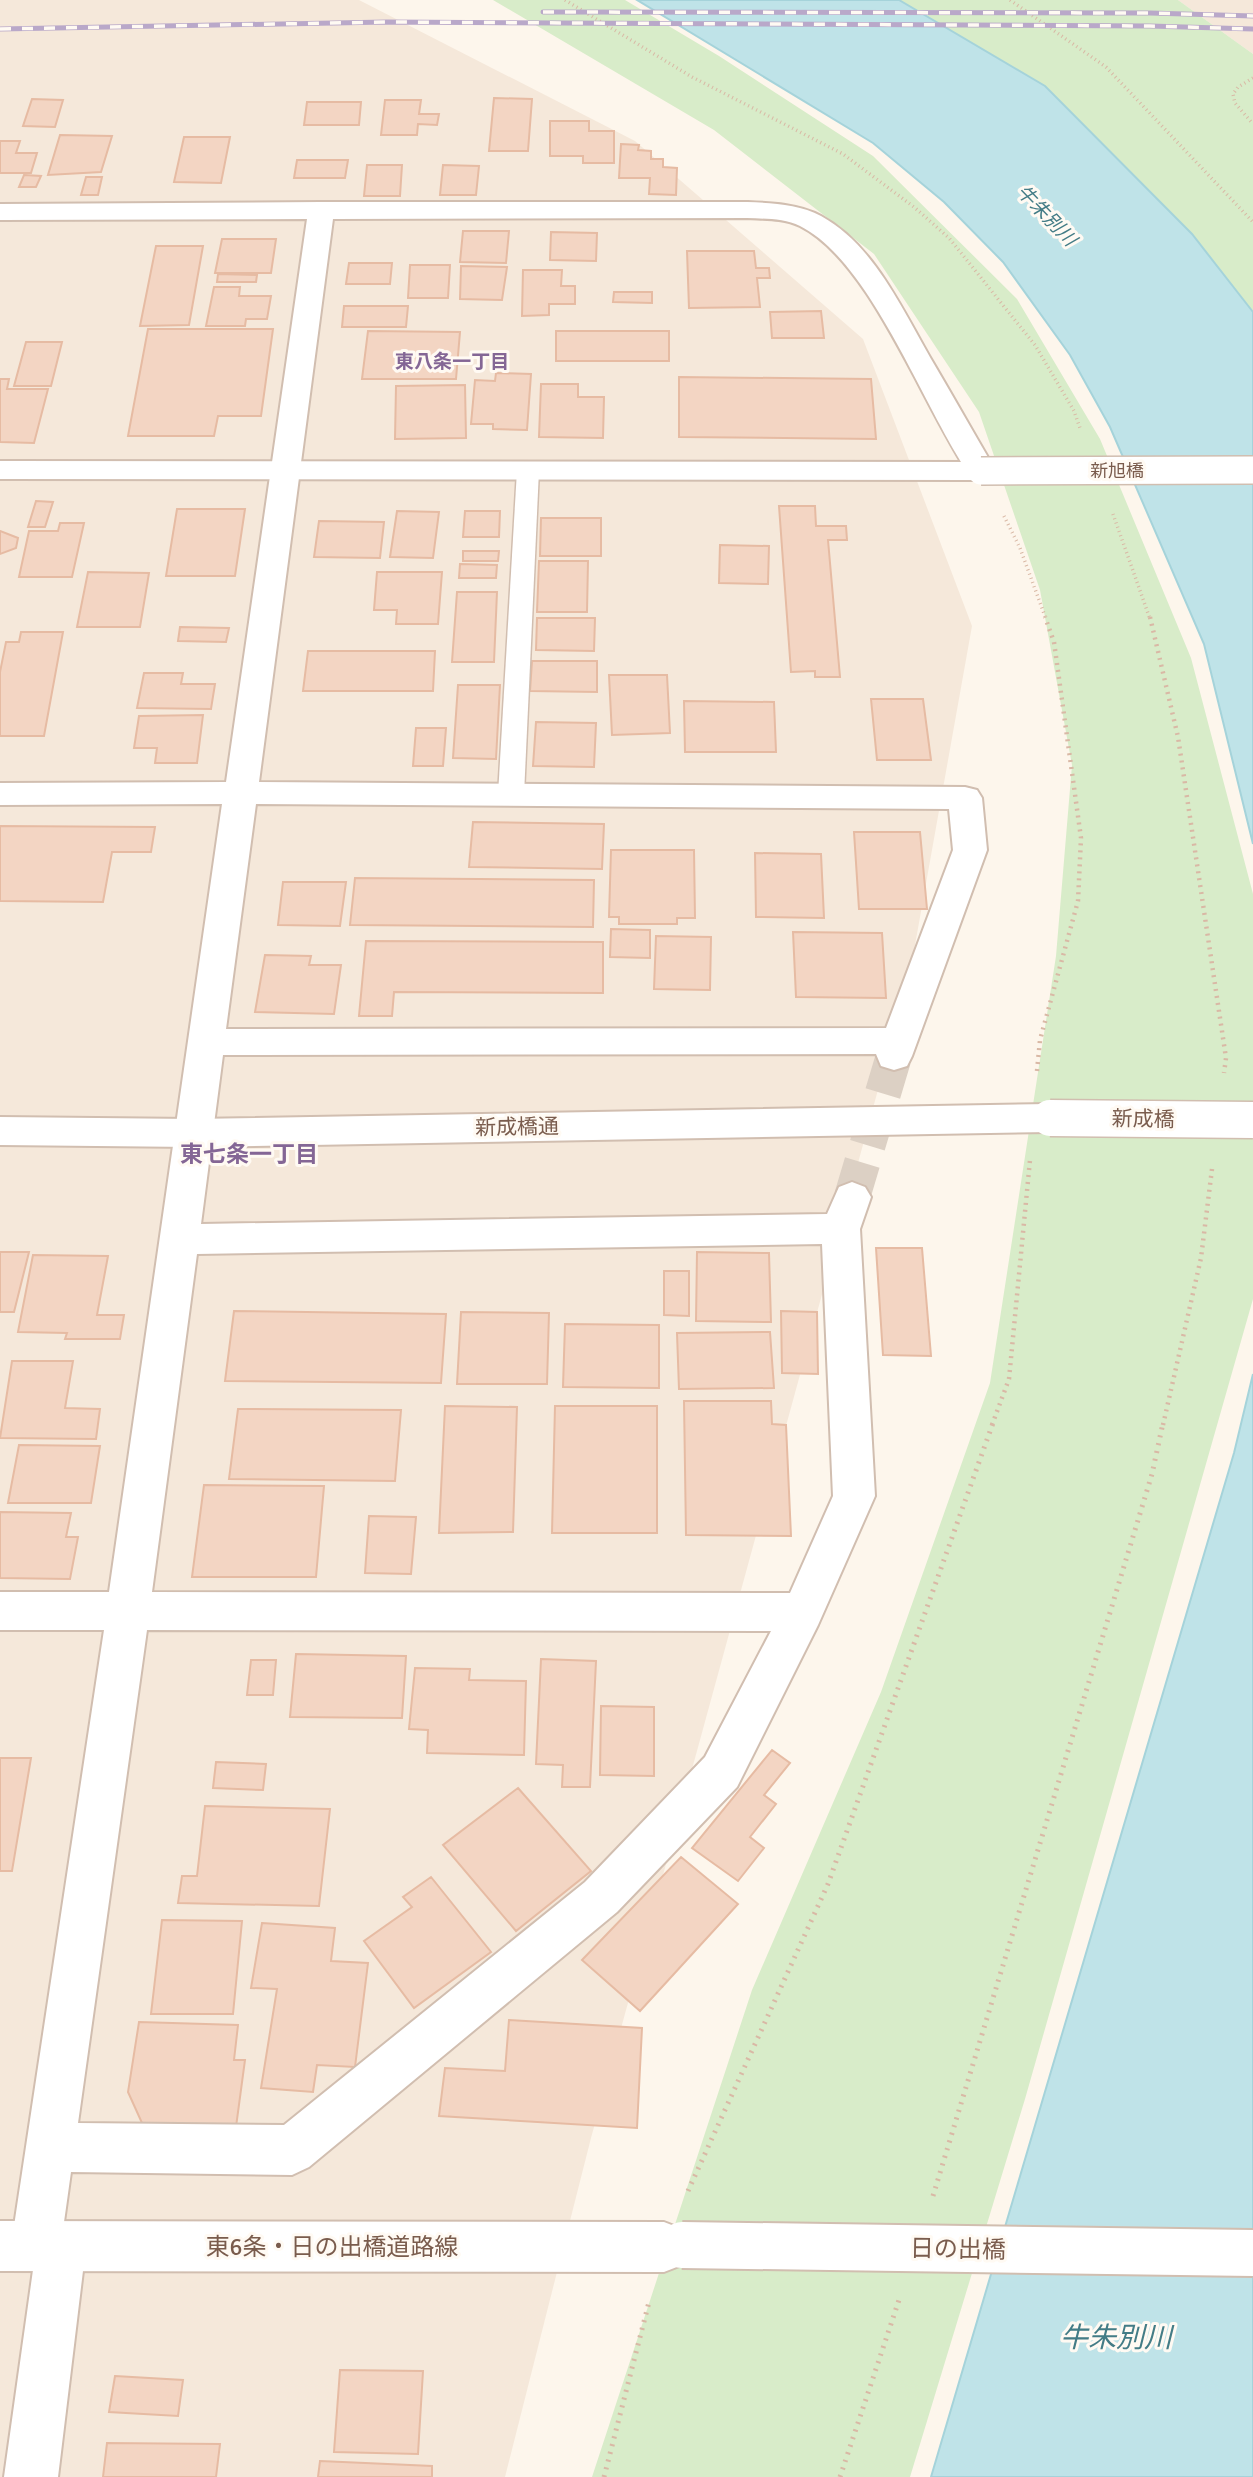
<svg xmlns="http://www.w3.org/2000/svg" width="1253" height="2477" viewBox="0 0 1253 2477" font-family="Signika,'Noto Sans JP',sans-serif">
<rect width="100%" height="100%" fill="#fdf6ec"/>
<path fill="#f5e8da" d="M0 0H359L635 141 863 339 972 626 910 973 591 2138 505 2477H0Z
M1178 0H1253V54Z"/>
<path fill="#d8ecc9" d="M493 0H625L719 56 873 156 1017 299 1100 439 1191 658 1253 894V1299L1025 2099 910 2477H592L752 1990 881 1692 990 1383 1056 956 1072 765 1040 590 979 412 874 254 714 130Z
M899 0H1178L1253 54V312L1192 234 1045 86Z"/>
<path fill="#bfe3e8" stroke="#a5d3da" stroke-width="2" d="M637 0H899L1045 86 1192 234 1253 312V844L1204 644 1110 427 1070 355 1003 262 944 202 873 143Z
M1253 1374V2477H931L1234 1453Z"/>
<path fill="#f3d5c3" stroke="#e6bba3" stroke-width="2" d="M494 98 532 99 528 151H489Z
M32 99 63 100 55 127 23 126Z
M385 100H421L419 114H439L437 125 418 124 417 135H381Z
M307 102H361L359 125H304Z
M550 121H589V131H614V163H583V156H550Z
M60 135 112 136 101 172 48 175Z
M184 137H230L221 183 174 182Z
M0 141H20L16 153H37L31 173H0Z
M621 144 639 145 638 150 651 151V159H663V167L677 168 676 195 649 194 650 178H619Z
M297 160H348L345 178H294Z
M367 165H402L400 196H364Z
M443 165 479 166 476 195H440Z
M24 175 41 176 36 187H19Z
M86 177H102L98 195H81Z
M463 231H509L506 263 460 262Z
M551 232 597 233 596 261 550 260Z
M222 239H276L271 273H215Z
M156 246H203L189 325 140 326Z
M687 251H754L756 268H769L770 278H757L760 307 689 308Z
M349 263H392L390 284H346Z
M410 265H450L448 298H408Z
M461 266 507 267 502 300 460 299Z
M523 270H562L561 286H575V304H549V315L522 316Z
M218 274 257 275 256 282H217Z
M214 287H240L239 296H271L267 319H246L245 326H206Z
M614 292H652V303L613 302Z
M344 306H408L406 327H342Z
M821 311 824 338H772L770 312Z
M148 329H273L261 416H218L214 436H128Z
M368 331 460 332 456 379H362Z
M556 331H669V361H556Z
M26 342H62L51 386H14Z
M496 373 531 374 527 430 493 429V424H471L475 380 495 381Z
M679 377 871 379 876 439 679 437Z
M0 379H9L7 389H48L34 443 0 442Z
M541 384H578V397H604L603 438 539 437Z
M465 385 466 438 395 439 396 386Z
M36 501 53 502 45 527H28Z
M779 506H815L816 526H846L847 540H828L840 677H815V671L791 672Z
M177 509H245L235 576H166Z
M397 511 439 512 433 558 390 557Z
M465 511H500L499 537H463Z
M541 518H601V556H540Z
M319 521 384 522 380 558 314 557Z
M60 523H84L72 577H19L29 531H58Z
M0 531 18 538 16 548 0 554Z
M720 545 769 546 768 584 719 583Z
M463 551H499L498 561H463Z
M539 561H588L587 612H537Z
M460 564 497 565 496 578H459Z
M88 572 149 573 140 627H77Z
M377 572H442L438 624H396L397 610H374Z
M457 592H497L494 662H452Z
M537 618H595L594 651 536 650Z
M180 627 229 628 226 642 178 641Z
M21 632H63L44 736H0V672L6 642H19Z
M308 651H435L433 691H303Z
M532 661H597V692L530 691Z
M144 673H183L181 684H215L211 709 137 708Z
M609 675H667L670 733 612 735Z
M458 685H500L496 759 453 758Z
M871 699H923L931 760H877Z
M684 701 774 702 776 752H685Z
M203 715 197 763H155L157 748H134L139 716Z
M536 722 596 723 594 767 533 766Z
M416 728H446L443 766H413Z
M473 822 604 824 602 869 469 867Z
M0 826 155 827 151 852H112L103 902 0 901Z
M854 832H920L927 909H859Z
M611 850H694L695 918H677V924H619V917H609Z
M755 853 821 854 824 918 756 917Z
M355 878 594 880 593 927 350 925Z
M283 882H346L340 926 278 925Z
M611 929 650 930V958L610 957Z
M793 932 882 933 886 998 796 997Z
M656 936 711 937 710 990 654 989Z
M366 941 603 942V993L394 992 392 1016H359Z
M265 955 311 956 309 965H341L334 1014 255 1012Z
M876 1248H922L931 1356 883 1355Z
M0 1252H29L14 1312H0Z
M697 1252 769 1253 771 1322 696 1321Z
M33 1255 108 1256 97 1315H124L120 1339H65L67 1333 18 1332Z
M664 1271H689V1316L664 1315Z
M234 1311 446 1314 441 1383 225 1381Z
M781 1311 817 1312 818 1374 782 1373Z
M461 1312 549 1313 547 1384H457Z
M565 1324 659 1325V1388L563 1387Z
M770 1332 774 1388 679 1389 677 1333Z
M12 1361H73L65 1408 100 1409 96 1439 0 1438Z
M684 1401H771L772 1424 786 1425 791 1536 686 1535Z
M445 1406 517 1407 513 1532 439 1533Z
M555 1406H657V1533H552Z
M238 1409 401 1410 395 1481 229 1479Z
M19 1445 100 1446 91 1503H8Z
M204 1485 324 1486 316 1577H192Z
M0 1512 71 1513 66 1537H78L70 1579 0 1578Z
M369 1516 416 1517 411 1574 365 1573Z
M296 1654 406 1656 402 1718 290 1717Z
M541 1659 596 1661 590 1787H562L563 1765 536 1764Z
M251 1660H276L273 1695H247Z
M415 1668 470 1669 469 1680 526 1681 524 1755 427 1753 428 1730 409 1729Z
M601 1706 654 1707V1776L600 1775Z
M772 1750 790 1763 764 1795 776 1804 750 1837 764 1848 738 1881 692 1848Z
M0 1758H31L12 1871H0Z
M216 1762 266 1764 263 1790 213 1788Z
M518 1788 591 1871 516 1931 443 1845Z
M205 1806 330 1809 319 1906 178 1903 182 1876H197Z
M681 1857 738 1904 640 2011 582 1960Z
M431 1877 491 1952 414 2008 364 1941 412 1907 403 1897Z
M162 1920 242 1921 233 2014H151Z
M262 1923 335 1928 331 1961 368 1963 355 2067 317 2065 313 2092 261 2088 277 1989 251 1988Z
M509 2020 642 2028 637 2128 439 2116 445 2068 505 2071Z
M139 2022 238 2025 234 2060H245L236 2127 142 2123 128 2092Z
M340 2370 423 2371 418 2454 334 2452Z
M115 2376 183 2380 178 2416 109 2412Z
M107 2443 220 2444 216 2477H103Z
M320 2461 432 2466V2477H318Z"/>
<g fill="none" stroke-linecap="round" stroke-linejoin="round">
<path stroke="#dcd0c4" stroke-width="36" stroke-dasharray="36 18" stroke-linecap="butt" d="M852 1197 894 1056"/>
<defs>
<path id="service" d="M528 463 536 465 539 470 524 795 520 801 511 804 502 801 498 795 517 470 520 465Z"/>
<path id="minor" d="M321 202H747C771 203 799 204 821 216 874 245 902 309 931 359 953 396 974 434 996 471L991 477 981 480 971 477C924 410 872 262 800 226 784 218 764 219 747 218L333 219 259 782 965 787 977 790 982 798 987 850 912 1056 907 1066 894 1070 881 1066 876 1054 223 1055 201 1224 827 1214 839 1187 852 1182 865 1187 871 1197 860 1229 875 1496 818 1625 737 1787 617 1912 309 2167 292 2175 71 2172 64 2222 79 2228 86 2246 58 2477H4L33 2270 18 2264 11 2246 104 1630H0V1592H109L222 804 0 805V783L226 782 307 219 0 220V204ZM256 804 949 809 953 850 886 1028 226 1029ZM822 1244 833 1496 790 1593 152 1592 197 1254ZM147 1630 771 1631 705 1757 585 1882 284 2125 78 2123Z"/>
<path id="tertiary" d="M0 461 981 462 991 465 996 471 991 477 981 480 0 479Z
M1050 1104 1063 1108 1069 1118 1063 1128 1050 1132 193 1147 0 1145V1117L193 1119Z
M0 2221 664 2222 682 2229 689 2247 682 2265 664 2272 0 2271Z"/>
</defs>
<use href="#service" stroke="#d1beb0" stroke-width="3"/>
<use href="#minor" stroke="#d1beb0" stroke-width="4"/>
<use href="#tertiary" stroke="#d1beb0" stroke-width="4"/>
<path stroke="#d9b8a5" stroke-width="3.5" stroke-dasharray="1 3.5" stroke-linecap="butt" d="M565 0 692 77 843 154 914 207 949 238 1035 345 1074 411 1080 428
M1010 0 1106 67 1253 222
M1253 78 1238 87 1233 94 1235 103 1253 124
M1113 514 1150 619
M1004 516 1020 548 1046 619"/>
<path stroke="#d9b8a5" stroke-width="4.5" stroke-dasharray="2 5" stroke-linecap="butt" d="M1150 617 1178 737 1226 1058 1224 1073
M1037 1071 1040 1040 1078 901 1081 838 1054 642 1045 617
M992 1425 1009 1379 1030 1160
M1163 1425 1201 1258 1212 1169"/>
<path stroke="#d9b8a5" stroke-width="5" stroke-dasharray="2 6" stroke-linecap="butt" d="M688 2191 828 1884 993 1423
M933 2196 1152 1474 1163 1423
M604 2477 649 2302
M840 2477 899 2300"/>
<use href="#service" fill="#fff" fill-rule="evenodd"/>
<use href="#minor" fill="#fff" fill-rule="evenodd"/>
<use href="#tertiary" fill="#fff" fill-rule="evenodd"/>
<defs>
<path id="rail" d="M543 12 1150 13 1253 16
M0 29 387 22 1150 26 1253 29"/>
</defs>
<use href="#rail" stroke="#b9a8c9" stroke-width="5"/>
<use href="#rail" stroke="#fffaf3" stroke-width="3.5" stroke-dasharray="11" stroke-linecap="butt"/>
<defs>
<path id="tertiary-bridge-far2" d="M981 471 1253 470"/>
<path id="tertiary-bridge-far1" d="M1050 1118 1253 1120"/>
<path id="tertiary-bridge" d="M682 2245 1253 2253"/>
</defs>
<use href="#tertiary-bridge-far2" stroke="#d1beb0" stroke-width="30" stroke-linecap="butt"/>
<use href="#tertiary-bridge-far1" stroke="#d1beb0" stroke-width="39" stroke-linecap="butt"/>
<use href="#tertiary-bridge" stroke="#d1beb0" stroke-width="50" stroke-linecap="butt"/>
<use href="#tertiary-bridge-far2" stroke="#fff" stroke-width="27"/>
<use href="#tertiary-bridge-far1" stroke="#fff" stroke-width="36"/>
<use href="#tertiary-bridge" stroke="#fff" stroke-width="46"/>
</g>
<g text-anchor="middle" stroke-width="6" stroke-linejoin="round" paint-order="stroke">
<g font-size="18" fill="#7a5c4d" stroke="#fffaf3">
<text x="1117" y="477">新旭橋</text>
</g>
<g font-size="19" font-style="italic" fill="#437c86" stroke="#fffaf3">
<text transform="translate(1047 215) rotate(46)" y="7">牛朱別川</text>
</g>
<g font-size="19" font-weight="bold" fill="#846695" stroke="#fffaf3">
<text x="452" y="368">東八条一丁目</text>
</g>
<g font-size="21" fill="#7a5c4d" stroke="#fffaf3">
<text transform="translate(1143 1119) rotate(1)" y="7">新成橋</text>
<text transform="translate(517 1127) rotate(-1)" y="7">新成橋通</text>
</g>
<g font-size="23" font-weight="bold" fill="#846695" stroke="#fffaf3">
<text x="249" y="1162">東七条一丁目</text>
</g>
<g font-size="24" fill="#7a5c4d" stroke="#fffaf3">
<text x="332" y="2255">東6条・日の出橋道路線</text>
<text transform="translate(958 2249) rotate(1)" y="8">日の出橋</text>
</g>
<g font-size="28" font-style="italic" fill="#437c86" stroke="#fffaf3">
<text x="1116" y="2347">牛朱別川</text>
</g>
</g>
</svg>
